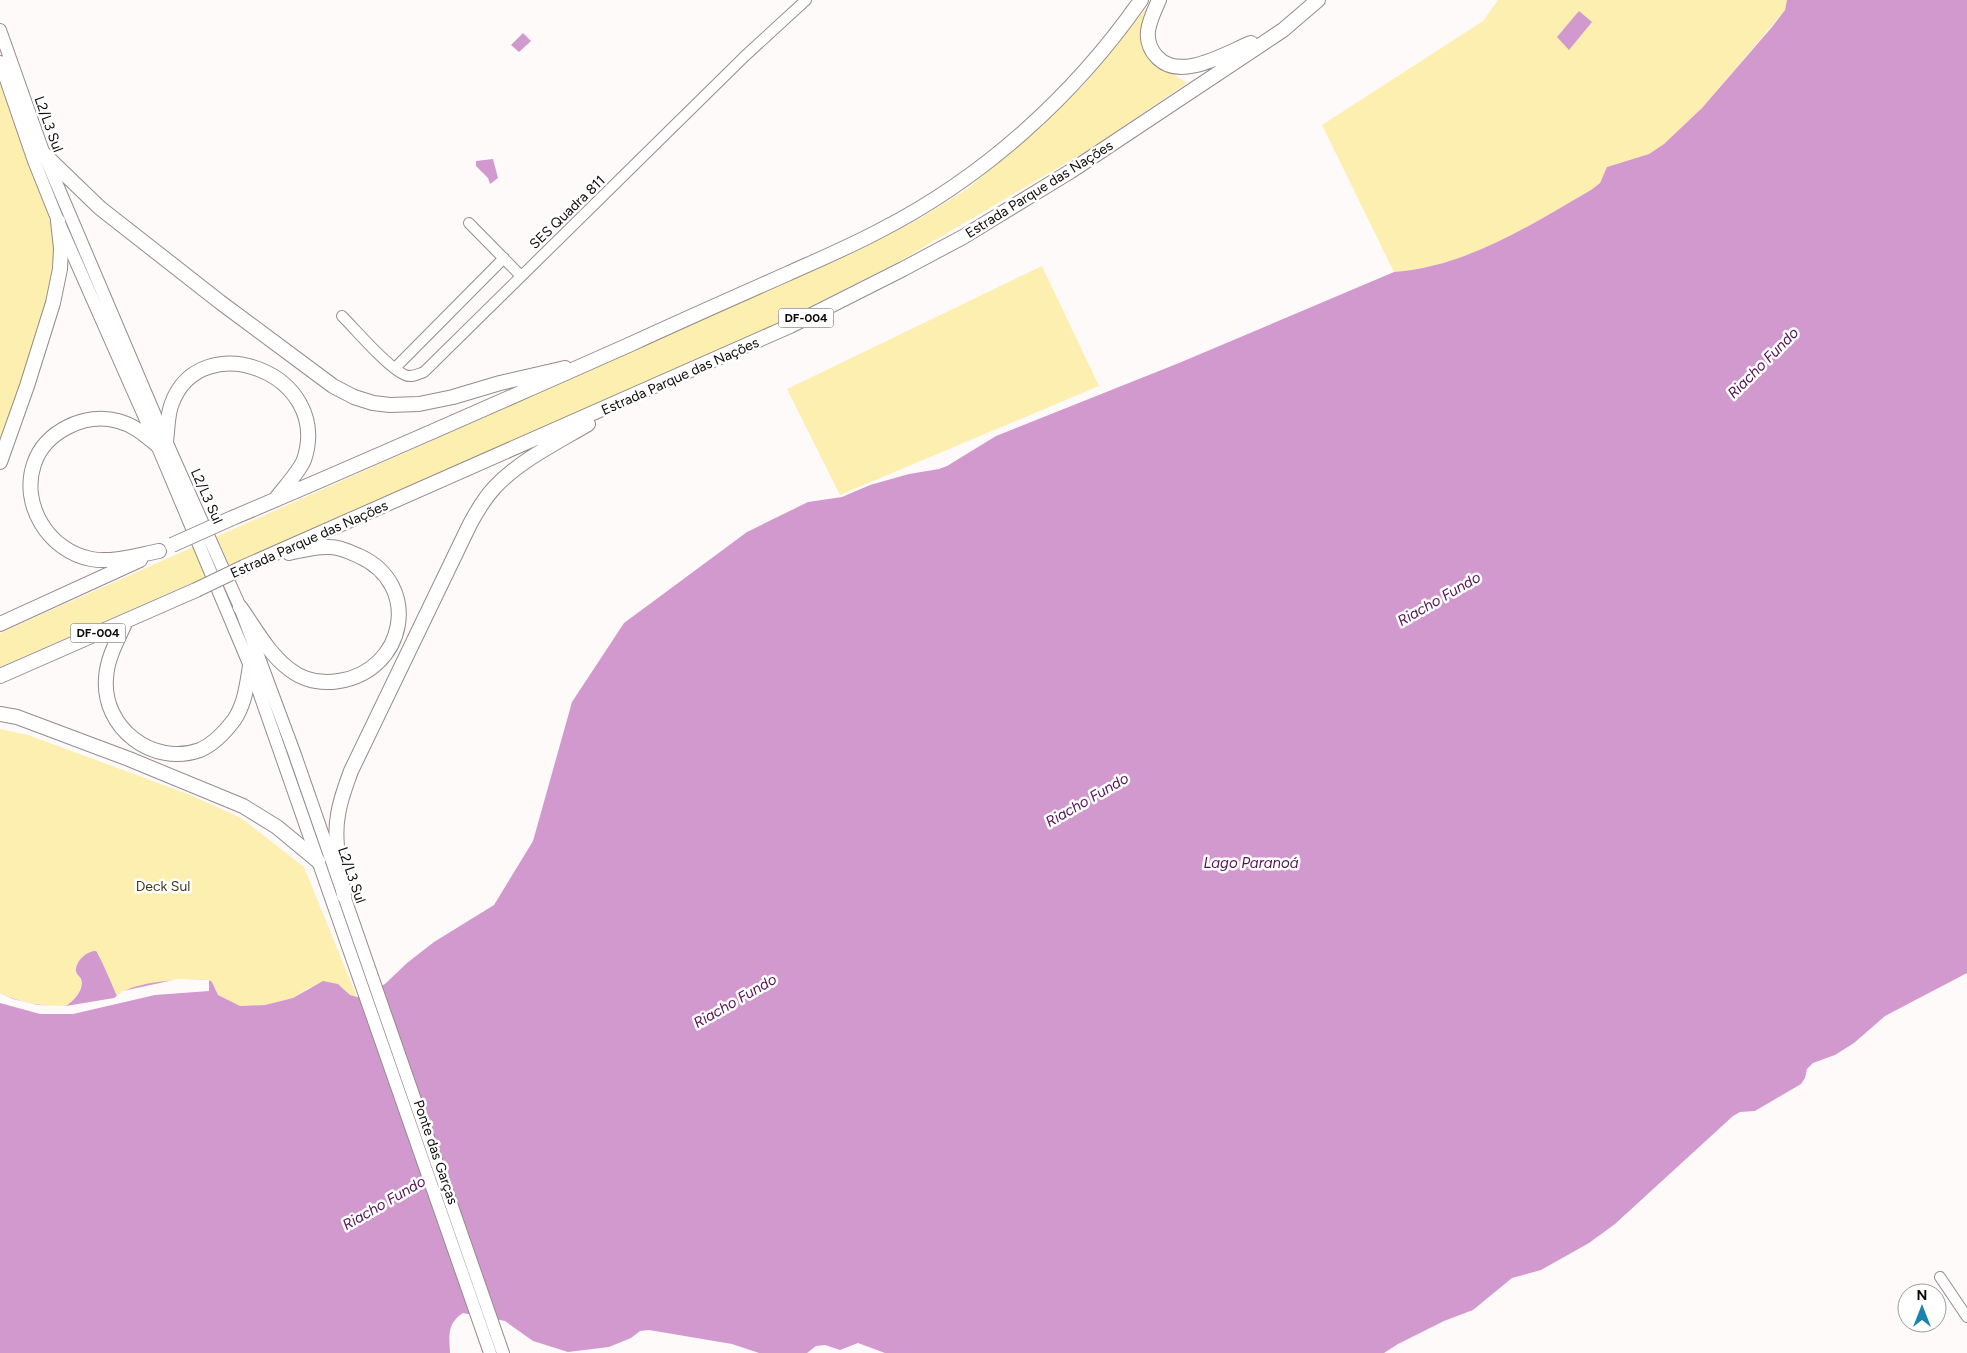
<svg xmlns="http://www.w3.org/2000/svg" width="1967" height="1353" viewBox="0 0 1967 1353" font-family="Figtree,sans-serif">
<rect width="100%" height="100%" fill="#fefaf9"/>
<path fill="#fcefaf" d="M1153 0 1141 26 1149 58 1187 83 1093 147 900 261 737 344 0 667V633L849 255 921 218 967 189 996 165 1082 87Z
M1498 0H1787L1785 10 1702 108 1664 144 1649 154 1607 167 1600 183 1591 190C1531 225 1465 267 1394 272L1322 125 1483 21Z
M0 60 58 221 60 269 0 460Z
M1042 266 1099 386 840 495 787 389Z
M0 729 28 735 188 794 241 818 304 867 357 997 350 995 338 984 310 987 293 998 265 1005 240 1006 218 995 212 982 209 980 179 979 154 983 117 996 101 961 99 954 83 956C81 959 77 963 76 967 75 972 78 974 80 978 85 989 73 1001 66 1006 43 1007 20 1003 0 993Z"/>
<path fill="#d299cf" d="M1787 0H1967V973L1885 1016 1854 1043 1835 1055 1813 1063 1807 1069 1805 1078 1801 1084 1755 1111 1740 1112 1733 1116 1615 1224 1589 1243 1541 1270 1512 1278 1473 1310 1444 1321 1398 1344 1384 1353H885L858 1343 840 1350 825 1345 816 1346 807 1353H759L732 1344 649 1330 640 1331 631 1338 609 1347 568 1352 533 1341 505 1321 463 1313C447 1323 449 1336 450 1353H0V993C20 1003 43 1007 66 1006 73 1001 85 990 81 979 79 975 75 974 76 968 78 959 87 951 96 951 99 954 114 989 117 996 135 980 186 979 209 980L212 982 218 995 240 1006 265 1005 293 998 323 981 338 984 350 995 357 997 385 984 407 963 434 942 494 905 533 841 572 702 624 623 747 532 808 502 842 497 870 485 909 474 939 469 947 466 996 436 1179 363 1394 272C1465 267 1531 225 1591 190L1600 183 1607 167 1649 154 1664 144 1702 108 1772 27 1785 10Z
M1579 11 1592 22 1569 50 1557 37Z
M523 33 531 41 519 52 511 45Z
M493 159 498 178 490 184 488 178 476 166V161Z"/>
<path fill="#fefaf9" d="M178 979 209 980V991L155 995 73 1014H40L0 1003V993L13 999 38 1005 66 1006 114 998 123 991Z"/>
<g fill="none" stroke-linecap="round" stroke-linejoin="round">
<defs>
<path id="minor" d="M469 223 521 276
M342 316C356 330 388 368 405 375 412 378 418 374 424 372L745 56 806 0
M395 368 504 258
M1940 1277 1967 1317"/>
<path id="major" d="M0 30 44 154 166 441 240 607 294 752 503 1353
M0 62 34 161 58 221 157 445 250 666 490 1353"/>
<path id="highway" d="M1159 0C1150 20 1140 39 1157 57 1180 82 1226 53 1251 43
M44 154 100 208 220 302 333 386 354 397 373 403 390 405 419 404 453 397 500 383 565 368
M166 441C168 428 167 415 172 403 201 325 333 373 304 460 299 472 283 489 275 500
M157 445C145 435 134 425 118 421 86 412 45 431 34 464 20 505 49 551 91 559 113 563 138 555 159 551
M0 462 27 386 53 303 60 269 61 248 58 221
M230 519C365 462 498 403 631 344 683 320 735 297 787 274 818 260 849 247 879 231 983 178 1074 96 1141 0
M244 567 790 326 903 269 963 237 1071 171 1283 30 1318 0
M240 607C255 628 268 653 289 669 303 680 321 684 339 681 405 671 423 585 359 556 350 552 340 547 330 547 316 546 302 550 289 553
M126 621C118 639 107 658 106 678 102 728 153 767 200 750 214 744 225 732 234 720 245 704 247 684 250 666
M0 624 140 560
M0 676 196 590
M0 714 17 717 129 759 243 806 277 827 318 861
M344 896C341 871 333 841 338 815 340 800 346 785 351 771L470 524C477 511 484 499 494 488 519 461 556 443 588 424"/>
</defs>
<use href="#minor" stroke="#958c8b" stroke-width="12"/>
<use href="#major" stroke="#958c8b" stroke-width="14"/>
<use href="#highway" stroke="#958c8b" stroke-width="16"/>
<use href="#minor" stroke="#fff" stroke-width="10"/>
<use href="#major" stroke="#fff" stroke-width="12"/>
<use href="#highway" stroke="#fff" stroke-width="14"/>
<defs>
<path id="highway-bridge" d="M172 545 230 519
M196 590 244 567"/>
</defs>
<use href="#highway-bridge" stroke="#958c8b" stroke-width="16" stroke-linecap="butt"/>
<use href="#highway-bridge" stroke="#fff" stroke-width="14"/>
</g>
<g text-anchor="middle" stroke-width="5" stroke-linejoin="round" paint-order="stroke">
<g fill="#fff" stroke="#565454" stroke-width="1">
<rect x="778.5" y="308.5" width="55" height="19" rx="4"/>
<rect x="70.5" y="623.5" width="55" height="19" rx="4"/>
</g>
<g font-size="12" font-weight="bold" fill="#0d0b0a">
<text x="806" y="322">DF-004</text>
<text x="98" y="637">DF-004</text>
</g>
<g font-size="14" fill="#0d0b0a" stroke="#fff">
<text transform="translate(49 124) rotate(70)" y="5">L2/L3 Sul</text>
<text transform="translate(1039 189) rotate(-32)" y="5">Estrada Parque das Nações</text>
<text transform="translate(567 212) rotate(-44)" y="5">SES Quadra 811</text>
<text transform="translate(680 376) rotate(-24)" y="5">Estrada Parque das Nações</text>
<text transform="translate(207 496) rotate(66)" y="5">L2/L3 Sul</text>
<text transform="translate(309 539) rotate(-24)" y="5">Estrada Parque das Nações</text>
<text transform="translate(352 875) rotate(71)" y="5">L2/L3 Sul</text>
<text transform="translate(436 1152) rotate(71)" y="5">Ponte das Garças</text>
</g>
<g font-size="14" fill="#403917" stroke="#fff">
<text x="163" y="891">Deck Sul</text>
</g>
<g font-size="15" font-style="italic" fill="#541154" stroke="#fff">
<text transform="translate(1763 363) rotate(-45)" y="5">Riacho Fundo</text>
<text transform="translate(1439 599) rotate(-30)" y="5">Riacho Fundo</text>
<text transform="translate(1087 800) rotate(-30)" y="5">Riacho Fundo</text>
<text x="1251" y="868">Lago Paranoá</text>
<text transform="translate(735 1001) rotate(-30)" y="5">Riacho Fundo</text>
<text transform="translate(384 1203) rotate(-30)" y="5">Riacho Fundo</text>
</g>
</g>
<g transform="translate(1922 1308)"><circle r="24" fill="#ffffff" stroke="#9e9d9d"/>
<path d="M0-4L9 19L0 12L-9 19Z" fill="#1b84ad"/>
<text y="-8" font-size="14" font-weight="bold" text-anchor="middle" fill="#0d0b0a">N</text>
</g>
</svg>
